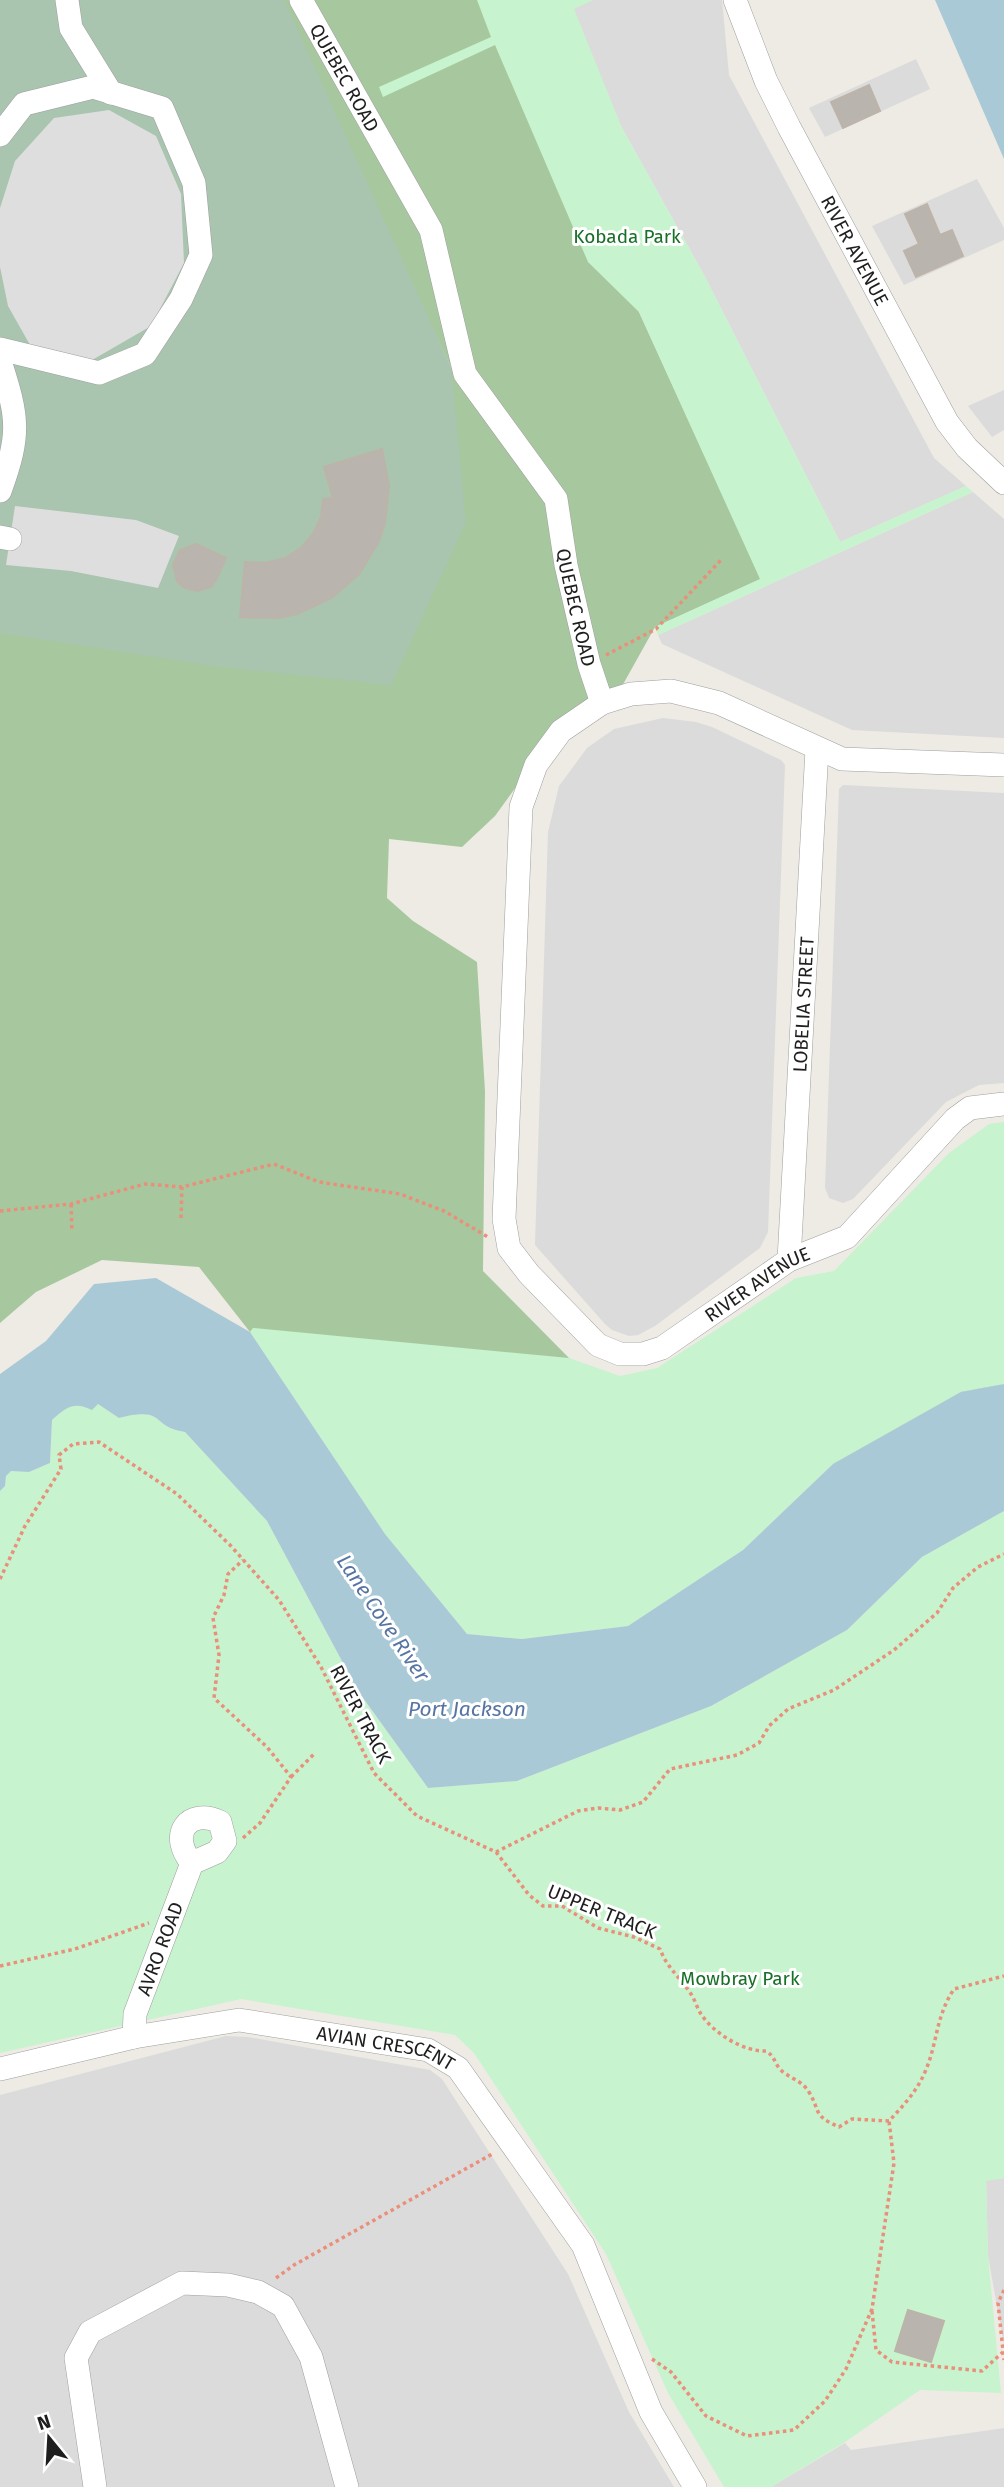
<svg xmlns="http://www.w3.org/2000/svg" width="1004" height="2487" viewBox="0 0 1004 2487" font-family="'Fira Sans',sans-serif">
<rect width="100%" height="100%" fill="#eeebe5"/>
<path fill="#dcdbdb" d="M563 0H722L729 75 934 458 966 486 840 542 704 275 622 128Z
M916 59 930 89 825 137 809 108Z
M977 179 1004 228V240L904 285 872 226Z
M1004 390V430L992 437 968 406Z
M973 492 1004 519V738L852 730 662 644 658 635Z
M663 718 696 722 712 727 781 760 785 765 768 1232 760 1248 655 1326 638 1335 629 1336 612 1330 605 1324 535 1245 548 832 559 786 587 748 614 729Z
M843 785 1004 793V1083L979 1085 946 1102 853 1199 843 1203 829 1198 825 1188 839 789Z
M226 2036 248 2037 430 2070 442 2079 568 2274 629 2412 674 2487H0V2095Z
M1004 2178V2345L988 2256 986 2180Z
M1004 2428V2487H771L845 2443 851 2450Z"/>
<path fill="#a7c89e" d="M88 0H561L639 312 761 579 655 627 621 688 552 737 495 816 462 847 389 839 387 898 413 921 477 962 485 1091 483 1271 569 1358 673 1420 813 1412 1004 1384 961 1392 833 1464 250 1332 199 1267 102 1260 36 1292 0 1323V611L451 367 371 198Z"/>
<path fill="#a9c4af" d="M0 0H284L451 367 466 522 391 685 221 667 0 633Z"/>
<path fill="#c7f3ce" d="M477 0H593L574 9 622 128 704 275 840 542 966 486 973 492 658 635 655 627 760 579 639 312 588 262 495 45 383 97 379 87 491 37Z
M1004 1122V1384L961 1392 833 1464 743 1550 628 1626 522 1639 467 1634 385 1534 250 1332 253 1328 569 1358 620 1376 657 1368 796 1278 834 1271 949 1153 989 1124Z
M79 1403 98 1404 119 1418C168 1406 149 1427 185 1432L267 1521 358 1691 428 1788 517 1781 711 1706 847 1630 922 1557 1004 1511V2178L986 2181 988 2256 1001 2393 920 2390 845 2442 771 2487H724L668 2393 606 2254 474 2053 455 2035 241 1999 0 2053V1491L5 1486 6 1476 11 1470 29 1472 50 1463 52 1420 68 1405Z"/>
<path fill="#dedede" d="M109 110 156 136 181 194 184 263 151 326 87 363 34 352 8 306 0 267V208L15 161 54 118Z
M15 506 136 520 179 536 158 588 71 571 6 565Z"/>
<path fill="#aac9d6" d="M935 0H1004V159Z
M156 1278 250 1332 385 1534 467 1634 522 1639 628 1626 743 1550 833 1464 961 1392 1004 1384V1511L922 1557 847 1630 711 1706 517 1781 428 1788 358 1691 267 1521 185 1432C149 1427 168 1406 119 1418L98 1404 92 1410C74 1401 66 1407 52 1420L50 1463 29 1472 11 1471 6 1476 5 1486 0 1491V1374L46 1341 94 1284Z"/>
<path fill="#bab4ae" stroke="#bdb4a9" stroke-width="2" d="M869 85 880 111 843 128 831 102Z
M927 204 940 235 952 230 963 256 916 277 904 251 919 244 905 214Z
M382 449 389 486 385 523 379 541 360 573 332 598 297 614 278 618 240 617 245 562 266 563 285 558 301 548 313 534 321 517 323 499 333 498 324 467Z
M196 544 226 558 216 580 211 587 197 591 183 587 177 581 173 565 180 550Z
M908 2310 944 2321 931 2362 895 2351Z"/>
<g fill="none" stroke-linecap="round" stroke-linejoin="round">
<defs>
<g id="minor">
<path d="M67 0 71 28 111 93"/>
<path id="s1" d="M301 0 431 230 465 374 556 499 566 565 589 664 602 703"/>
<path id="s2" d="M735 0 766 81 789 127 947 422 967 448 1004 483"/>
<path d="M0 135 24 104 93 87 162 108 194 183 201 255 181 299 145 354 99 373 0 349"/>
<path d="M0 361C18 417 21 434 0 491"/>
<path d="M0 537 10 539"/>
<path id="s3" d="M1004 765 842 759 719 703 671 691 631 694 602 703 561 731 536 765 521 807 504 1219 509 1248 529 1274 598 1345 620 1354H643L662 1348 789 1260 847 1237 955 1119 970 1108 1004 1104"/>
<path id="s4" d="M789 1260 817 749"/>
<path id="s5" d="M134 2037 135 2014 192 1863C168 1835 188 1807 220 1822L225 1841 217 1852 192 1863"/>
<path id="s6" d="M0 2069 134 2037 239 2020 428 2050 458 2068 583 2245 651 2412 695 2487"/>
<path d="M95 2487 76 2358 90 2332 182 2283 228 2285 258 2292 283 2306 311 2357 347 2487"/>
</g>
</defs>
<use href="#minor" stroke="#9f9f9f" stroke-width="24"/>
<path stroke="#e98f7a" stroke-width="3.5" stroke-dasharray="3.5 3.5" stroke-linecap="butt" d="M606 655 656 629 721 560
M71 1204 72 1232
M0 1211 71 1204 145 1184 182 1187 274 1164 319 1182 400 1194 444 1211 488 1237
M181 1218 182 1187
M0 1579 25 1526 61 1469 59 1455 73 1444 99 1442 177 1494 230 1545 279 1600 321 1667 374 1773 417 1816 496 1852 578 1811 598 1808 620 1810 643 1802 670 1769 737 1755 759 1743 769 1726 788 1709 834 1690 894 1650 937 1613 953 1588 978 1567 1004 1554
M291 1777 314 1754
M243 1838 260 1823 291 1777 267 1747 214 1698 219 1655 213 1618 224 1595 228 1574 243 1560
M496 1852 529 1895 543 1906H562L598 1928 634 1937 660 1949C667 1968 680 1977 691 1994 695 2000 697 2008 701 2014 713 2033 744 2052 766 2051 774 2056 774 2061 779 2068 786 2077 802 2080 809 2092 821 2112 812 2115 839 2127L852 2119 889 2121C903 2106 917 2091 925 2072 938 2042 935 2018 954 1989L1004 1976
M0 1966 75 1949 149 1923
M276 2278 294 2265 494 2153
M1004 2290 998 2303 1004 2360
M872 2311 876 2350 892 2362 982 2371 1003 2352
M652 2359 671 2372 706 2416 747 2436 794 2430 825 2401 846 2369 872 2309 894 2163 889 2121"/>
<use href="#minor" stroke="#fff" stroke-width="23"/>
</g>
<g text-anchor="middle" stroke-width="6" stroke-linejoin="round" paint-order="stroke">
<g font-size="19" fill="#1e1e1e" stroke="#fff">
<text dy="7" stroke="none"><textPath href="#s1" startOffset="89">QUEBEC ROAD</textPath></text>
<text dy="7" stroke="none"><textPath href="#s2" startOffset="278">RIVER AVENUE</textPath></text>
<text dy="7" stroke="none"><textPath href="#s1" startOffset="677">QUEBEC ROAD</textPath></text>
<text dy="7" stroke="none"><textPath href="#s4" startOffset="256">LOBELIA STREET</textPath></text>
<text dy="7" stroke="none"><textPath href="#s3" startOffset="1309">RIVER AVENUE</textPath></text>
<text transform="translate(361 1714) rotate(62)" y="7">RIVER TRACK</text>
<text transform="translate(602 1911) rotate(22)" y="7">UPPER TRACK</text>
<text dy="7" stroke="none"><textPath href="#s5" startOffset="93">AVRO ROAD</textPath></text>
<text dy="7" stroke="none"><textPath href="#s6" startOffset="394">AVIAN CRESCENT</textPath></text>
</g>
<g font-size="19" fill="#186f27" stroke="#fff">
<text x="627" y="243">Kobada Park</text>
<text x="740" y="1985">Mowbray Park</text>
</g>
<g font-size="21" font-style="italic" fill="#5675a2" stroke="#fff">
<text transform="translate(383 1618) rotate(56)" y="7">Lane Cove River</text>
<text x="467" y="1716">Port Jackson</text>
</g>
</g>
<g transform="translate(49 2438) rotate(342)" stroke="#ffffff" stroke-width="5" paint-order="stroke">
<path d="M0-5L12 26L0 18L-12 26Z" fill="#1e1e1e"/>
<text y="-10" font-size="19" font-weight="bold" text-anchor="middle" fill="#1e1e1e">N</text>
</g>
</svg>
